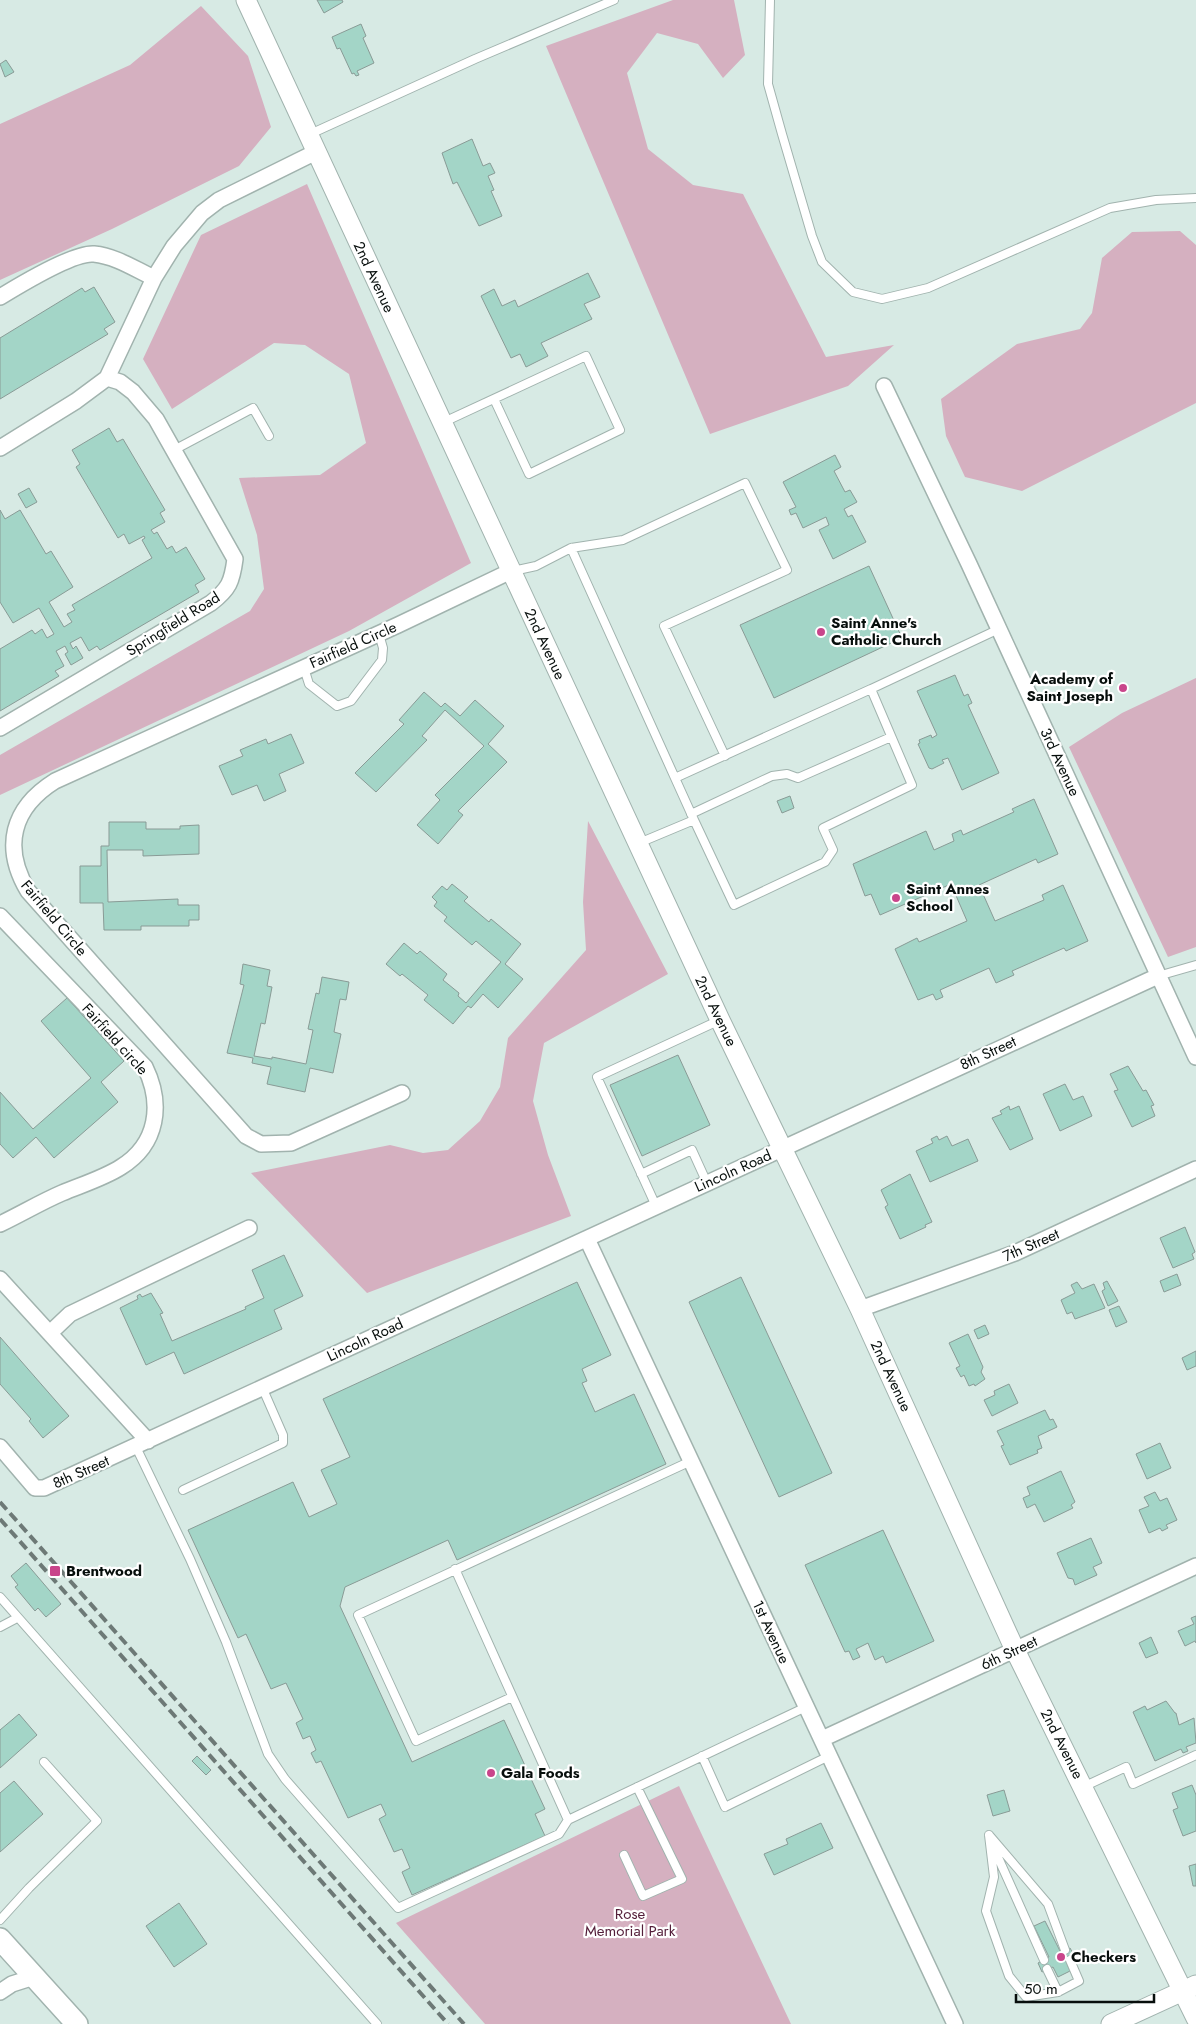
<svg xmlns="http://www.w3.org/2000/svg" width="1196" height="2024" viewBox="0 0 1196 2024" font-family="Jost,sans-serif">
<rect width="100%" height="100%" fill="#d7eae4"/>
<path fill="#d5b0c0" d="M673 0H734L745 55 723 78 698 44 657 33 627 73 648 149 693 185 743 194 826 357 894 345 848 386 710 434 546 46Z
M201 6 248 56 271 127 239 166 112 229 0 280V124L130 65Z
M307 184 471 563 349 631 0 795V755L250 611 264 589 257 535 239 478 320 475 366 443 349 374 305 345 274 343 172 409 143 359 201 235Z
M1180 231 1196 245V403L1022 491 965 477 946 436 941 399 1017 344 1080 329 1092 313 1102 258 1132 232Z
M1196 678V947L1168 957 1069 747 1122 713Z
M588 821 668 974 544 1043 533 1101 548 1155 571 1216 367 1293 251 1173 390 1145 423 1153 448 1150 480 1121 500 1087 508 1038 586 950 583 902Z
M679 1786 791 2024H485L396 1923Z"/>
<path fill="#a3d5c7" stroke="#899b96" d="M317 0H342L343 2 324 13Z
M361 24 366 36 363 38 374 63 357 71 359 75 356 76 354 73 352 74 340 48 337 49 332 37Z
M6 60 14 72 5 77 0 64Z
M472 139 483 166 490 163 495 173 488 176 494 190 491 191 502 216 479 226 457 182 453 184 442 153Z
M588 273 600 297 584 304 592 319 541 343 548 356 526 367 520 354 511 358 481 296 494 289 502 306 515 300 518 307Z
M94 287 115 322 104 329 108 334 0 399V338L82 288 85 292Z
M109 428 117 442 123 439 165 510 160 513 165 522 151 530 154 534 157 532 167 549 172 546 176 553 186 547 205 579 195 585 199 592 100 650 97 646 89 651 81 637 70 643 73 649 76 646 83 658 71 665 65 654 68 652 65 646 56 651 64 666 55 671 59 676 0 711V649L32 630 35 634 42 629 47 638 54 634 39 608 13 623 0 602V510L5 519 20 510 46 554 51 551 73 587 49 602 64 627 72 622 67 614 75 610 72 605 152 558 142 540 145 538 144 536 129 544 124 534 118 538 76 467 80 464 72 450Z
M835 455 841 467 834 471 845 492 850 490 857 502 844 509 848 517 852 515 866 542 833 559 819 530 829 525 826 517 803 528 796 513 791 515 789 510 796 507 783 482Z
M29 488 37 502 26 508 18 494Z
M869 566 902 638 774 698 740 625Z
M955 675 964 696 968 694 972 703 968 705 999 773 962 790 948 758 942 760 944 763 932 769 929 768 918 744 920 743 919 740 931 735 932 738 937 735 917 691Z
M424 692 441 707 445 703 460 716 475 700 504 726 488 744 507 762 458 811 463 815 438 844 417 825 440 800 435 795 484 746 445 710 422 736 427 740 376 792 355 773 404 724 399 720Z
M291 734 304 763 279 774 286 791 264 801 257 785 232 795 219 766 243 756 240 750 266 739 268 744Z
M790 796 794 808 782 813 777 801Z
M1034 799 1058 854 1038 863 1036 859 979 885 995 921 1044 900 1042 895 1063 885 1088 941 1066 951 1064 948 1012 971 1014 975 996 983 989 968 940 990 943 997 936 1000 933 994 918 1000 895 949 917 938 919 942 967 921 951 884 880 915 871 894 865 896 853 864 926 831 934 850 954 841 952 834 961 830 963 835 1014 812 1012 809Z
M109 822H146V829H180V826L199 825V854L143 856V850H107L108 902 178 899V905H199V920H189V926H141V930H104L103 903H80V866H101V846H109Z
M452 884 468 897 464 901 489 922 491 919 521 944 505 964 523 979 498 1008 483 994 471 1008 468 1006 453 1024 424 1000 428 995 402 974 400 976 386 964 404 943 417 954 420 951 447 974 443 980 459 993 458 996 466 1003 501 962 476 941 472 945 444 921 447 917 434 906 437 902 432 897 442 886 447 890Z
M243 964 270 970 267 986 272 987 265 1024 261 1023 254 1056 272 1059V1057L306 1064 313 1030 308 1029 316 993 319 994 322 977 349 982 346 1000 340 999 334 1032 341 1034 333 1073 310 1068 305 1092 267 1084 271 1067 252 1063 253 1058 227 1053 244 985 240 984Z
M67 998 124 1061 101 1082 118 1102 54 1158 36 1137 13 1158 0 1144V1092L33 1129 91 1078 41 1021Z
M678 1055 710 1125 642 1156 610 1085Z
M1128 1066 1143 1091 1146 1090 1154 1105 1151 1106 1155 1116 1132 1127 1114 1091 1118 1090 1110 1074Z
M1065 1084 1073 1100 1083 1096 1092 1116 1060 1131 1043 1094Z
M1009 1106 1010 1110 1019 1106 1033 1139 1010 1150 992 1118 1002 1114 1000 1111Z
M937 1136 939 1140 947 1136 952 1146 968 1139 978 1161 930 1182 916 1151 933 1143 931 1139Z
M910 1174 932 1222 925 1225 926 1227 900 1239 885 1207 888 1205 881 1190Z
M1185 1227 1195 1252 1192 1254 1194 1259 1173 1268 1160 1238Z
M284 1255 303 1296 274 1310 282 1329 184 1374 174 1352 146 1365 120 1308 138 1299 137 1296 140 1294 142 1297 151 1293 163 1313 160 1314 172 1341 246 1309 245 1307 264 1298 252 1270Z
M1177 1274 1181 1285 1164 1292 1160 1281Z
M741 1277 832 1473 779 1497 689 1302Z
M1107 1281 1118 1301 1108 1306 1102 1291 1105 1289 1103 1283Z
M577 1282 611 1355 582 1369 587 1381 582 1383 595 1412 634 1394 666 1464 457 1560 448 1540 345 1587 340 1606 412 1762 504 1720 545 1809 535 1814 545 1836 412 1895 402 1872 410 1868 402 1849 394 1852 379 1819 386 1815 381 1804 348 1818 321 1761 316 1763 311 1753 316 1750 310 1736 303 1739 296 1723 303 1719 286 1683 271 1689 246 1634 238 1638 188 1530 293 1482 309 1517 337 1504 321 1470 350 1457 323 1399Z
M1077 1282 1082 1289 1094 1284 1105 1308 1075 1319 1072 1312 1067 1314 1061 1300 1075 1293 1071 1285Z
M1119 1306 1127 1322 1116 1327 1109 1310Z
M985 1325 989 1334 978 1339 974 1330Z
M968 1334 983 1367 981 1372 985 1379 975 1386 974 1384 969 1386 964 1375 961 1377 956 1368 960 1366 949 1343Z
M0 1337 69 1416 43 1438 29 1421 31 1419 0 1384Z
M1196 1351V1366L1187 1370 1182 1358Z
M1009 1384 1018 1403 992 1416 984 1400 995 1395 994 1391Z
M1045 1410 1050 1420 1053 1419 1057 1427 1038 1436 1042 1448 1037 1450 1038 1453 1010 1465 1001 1446 1004 1445 997 1431Z
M1160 1443 1171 1468 1147 1479 1136 1454Z
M1061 1471 1075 1502 1071 1505 1073 1508 1044 1522 1035 1504 1027 1508 1023 1498 1030 1495 1027 1487Z
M1155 1492 1160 1501 1167 1498 1177 1520 1166 1525 1168 1528 1162 1531 1160 1528 1149 1533 1139 1510 1149 1506 1144 1497Z
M883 1530 934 1641 886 1663 883 1656 875 1660 868 1643 856 1649 860 1657 853 1660 849 1651 845 1652 805 1565Z
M1091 1538 1102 1563 1093 1567 1097 1575 1075 1585 1073 1579 1068 1578 1057 1553Z
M26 1563 61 1604 46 1617 38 1608 35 1611 15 1587 18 1585 11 1576Z
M1196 1616V1643L1195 1641 1185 1646 1178 1631 1194 1624 1191 1618Z
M1151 1637 1158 1653 1146 1658 1139 1643Z
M1166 1701 1175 1713H1176L1179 1725 1194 1718 1196 1743 1186 1747 1188 1751 1183 1753 1181 1749 1155 1761 1133 1712 1145 1706 1147 1710Z
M19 1714 37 1735 0 1768V1730Z
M197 1756 211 1770 206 1775 192 1761Z
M14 1781 43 1814 0 1852V1793Z
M1192 1785 1196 1795V1831L1183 1836 1173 1810 1178 1808 1172 1793Z
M1004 1790 1010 1811 993 1816 987 1795Z
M821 1823 833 1848 774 1875 764 1854 788 1844 786 1839Z
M1196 1864V1886H1193L1189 1866Z
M179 1903 207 1944 174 1967 146 1926Z
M1045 1921 1061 1953 1070 1948 1075 1957 1066 1961 1070 1971 1058 1977 1053 1967 1042 1972 1038 1963 1049 1957 1034 1926Z"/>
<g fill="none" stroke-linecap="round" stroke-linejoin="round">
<defs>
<path id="service" d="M770 0 768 84 782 134 812 236 822 262 853 292 882 299 928 288 1110 208 1156 200 1196 198
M308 135 475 59 614 0
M444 422 586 356 620 430 529 474 494 399
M174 450 253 408 269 436
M571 548 623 540 745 483 787 570 664 626 725 756
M513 571 536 566 571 548 675 778
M304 668 309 684 337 706 351 701 382 660 383 648 379 634
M871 689 999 629
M691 814 772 776 787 774 798 778 891 737
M639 843 694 820 734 905 825 862 833 850 823 828 912 785 871 689 675 778 694 820
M1158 976 1196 965
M641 1174 692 1150 707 1183
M656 1206 597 1077 720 1020
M136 1447 190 1559 226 1642 268 1754 285 1779 398 1908 559 1834 568 1820 806 1707
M183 1490 283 1443V1435L262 1387
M455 1569 568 1820
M0 1597 377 2024
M0 1627 17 1618
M512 1697 416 1741 358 1615 691 1461
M702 1756 725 1807 829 1756
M1083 1787 1126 1767 1133 1784 1196 1755
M989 1835 994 1877 986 1911 1009 1976 1026 1997 1058 1992 1047 1969
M989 1835 1048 1904 1065 1950
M992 1844 1044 1960
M624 1855 643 1896 682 1879 637 1787
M0 1920 29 1888 97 1821 44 1762
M1058 1992 1079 1981 1070 1960"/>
<path id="minor" d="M0 297C18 286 74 252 94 254 115 256 135 269 154 278
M884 386 969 564 1196 1057
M0 448 76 401 107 378 154 278 174 246 202 213 219 200 316 152
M0 728 211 603C229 589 232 582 235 559L156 419 133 392 120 382 107 378
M0 916 145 1067C163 1104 158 1144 121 1167 104 1178 81 1185 62 1193 41 1202 21 1214 0 1224
M402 1093 291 1143 261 1144 246 1136 28 891C2 847 12 808 55 781L398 625 511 571
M587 1239 955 2024
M0 1279 148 1441
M860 1309 1015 1253 1196 1169
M50 1333 70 1314 249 1228
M0 1447 35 1488H44L1158 976
M822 1739 1196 1566
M0 1992 12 1984 34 1977"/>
<path id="tertiary" d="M246 0 720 1020 860 1309 1015 1650 1196 2018
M1111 2024 1196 1985"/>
<path id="secondary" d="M0 1939 77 2024"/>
</defs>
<use href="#service" stroke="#a1b3ae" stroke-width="10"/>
<use href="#minor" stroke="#a1b3ae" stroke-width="18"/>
<use href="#tertiary" stroke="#a1b3ae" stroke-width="21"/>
<use href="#secondary" stroke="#a1b3ae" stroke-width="24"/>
<use href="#service" stroke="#fff" stroke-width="8"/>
<use href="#minor" stroke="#fff" stroke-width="15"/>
<use href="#tertiary" stroke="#fff" stroke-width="19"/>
<use href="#secondary" stroke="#fff" stroke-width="21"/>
<path stroke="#6d7976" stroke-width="4" stroke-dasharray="10 5" stroke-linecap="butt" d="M0 1502 464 2024
M0 1519 448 2024"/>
</g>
<g fill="#c9458b" stroke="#fff" stroke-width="2">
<circle cx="821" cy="632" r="5"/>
<circle cx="1123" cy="688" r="5"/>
<circle cx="896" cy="898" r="5"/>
<rect x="49" y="1565" width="12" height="12" rx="2.5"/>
<circle cx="491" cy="1773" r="5"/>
<circle cx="1061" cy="1957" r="5"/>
</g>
<g text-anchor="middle" stroke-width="4.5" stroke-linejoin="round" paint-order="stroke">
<g font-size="15" fill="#070e0c" stroke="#fff">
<text transform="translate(374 277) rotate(65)" y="5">2nd Avenue</text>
<text transform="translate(173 624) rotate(-32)" y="5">Springfield Road</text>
<text transform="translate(545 644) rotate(65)" y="5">2nd Avenue</text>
<text transform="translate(353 645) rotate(-24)" y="5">Fairfield Circle</text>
<text transform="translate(1060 762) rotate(65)" y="5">3rd Avenue</text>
<text transform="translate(54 918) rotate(50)" y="5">Fairfield Circle</text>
<text transform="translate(716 1011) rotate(64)" y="5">2nd Avenue</text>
<text transform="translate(115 1039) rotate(48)" y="5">Fairfield circle</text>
<text transform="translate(988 1053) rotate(-25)" y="5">8th Street</text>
<text transform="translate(733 1171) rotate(-24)" y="5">Lincoln Road</text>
<text transform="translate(1031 1245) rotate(-24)" y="5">7th Street</text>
<text transform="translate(365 1340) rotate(-25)" y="5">Lincoln Road</text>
<text transform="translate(891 1376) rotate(65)" y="5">2nd Avenue</text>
<text transform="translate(81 1472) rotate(-24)" y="5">8th Street</text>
<text transform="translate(771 1632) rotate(65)" y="5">1st Avenue</text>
<text transform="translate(1009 1653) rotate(-25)" y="5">6th Street</text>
<text transform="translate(1062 1744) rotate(63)" y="5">2nd Avenue</text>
</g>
<g font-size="15" font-weight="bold" fill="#070e0c" stroke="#fff" text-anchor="start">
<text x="831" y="628">Saint Anne's<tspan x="831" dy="17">Catholic Church</tspan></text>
<text x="1113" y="684" text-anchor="end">Academy of<tspan x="1113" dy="17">Saint Joseph</tspan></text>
<text x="906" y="894">Saint Annes<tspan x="906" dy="17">School</tspan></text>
<text x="66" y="1576">Brentwood</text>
<text x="501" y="1778">Gala Foods</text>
<text x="1071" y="1962">Checkers</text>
</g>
<g font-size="15" fill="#531e39" stroke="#fff">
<text x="630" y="1919">Rose<tspan x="630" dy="17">Memorial Park</tspan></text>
</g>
</g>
<path d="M1016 1994v8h138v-8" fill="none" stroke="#070e0c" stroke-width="2.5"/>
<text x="1024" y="1994" font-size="15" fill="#070e0c" stroke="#ffffff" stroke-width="4" paint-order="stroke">50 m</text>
</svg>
